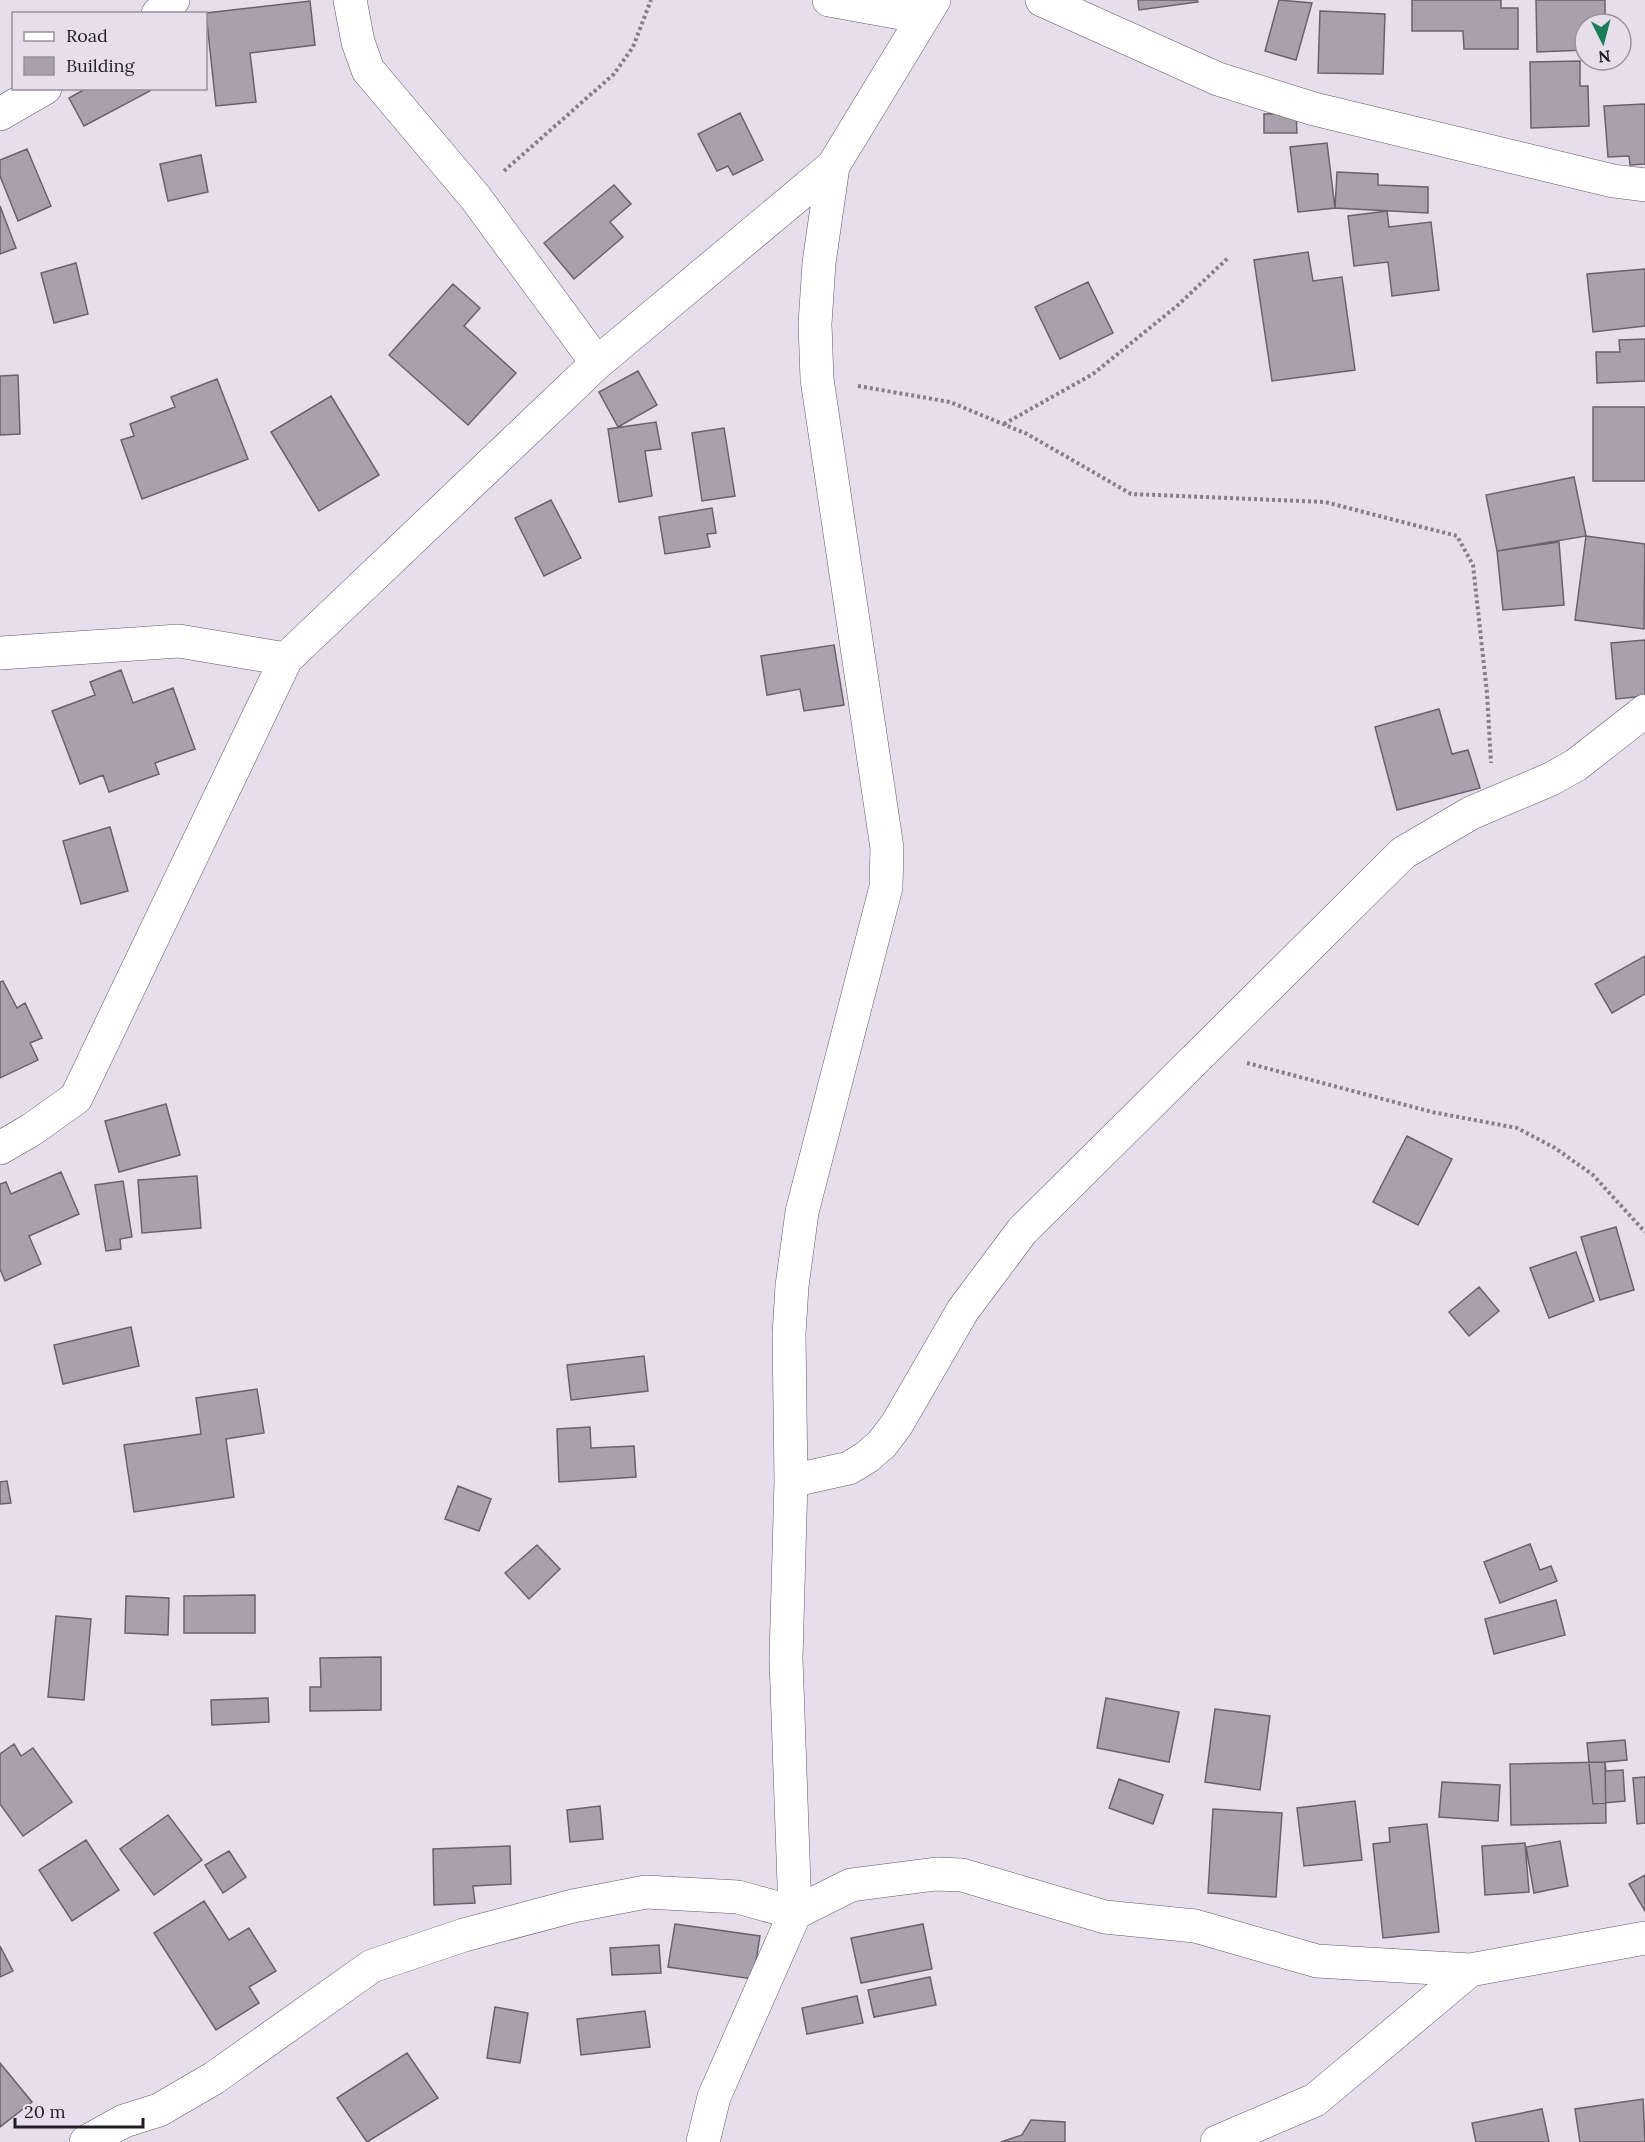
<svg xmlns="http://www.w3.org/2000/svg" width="1645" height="2142" viewBox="0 0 1645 2142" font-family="Lora,serif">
<rect width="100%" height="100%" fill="#e6deec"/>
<path fill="#a9a0ae" stroke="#69616e" stroke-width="1.5" d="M1138 0H1197L1198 2 1139 10Z
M1279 0 1312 3 1296 60 1265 51Z
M1412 0H1501V8H1518V49H1464L1463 31H1412Z
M1536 0H1605V24H1585V50L1537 52Z
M310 1 315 45 250 53 256 102 216 106 206 13Z
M1320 11 1385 14 1383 74 1318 73Z
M1580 61V86H1588L1589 126 1531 128 1530 62Z
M87 88H149L150 91 84 126 69 98Z
M1645 104V164L1630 165 1629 156 1608 157 1604 106Z
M740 113 763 160 733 175 728 166 717 171 698 134Z
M1296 113 1297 133H1264V114Z
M1327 143 1335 208 1298 212 1290 147Z
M27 149 51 206 18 221 0 176V160Z
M201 155 208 192 168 201 160 164Z
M1337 172 1378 174V185L1428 187V213L1335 208Z
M614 185 631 204 610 222 623 237 574 279 544 243Z
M0 206 16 248 0 254Z
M1387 211 1389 227 1431 222 1439 290 1392 296 1388 262 1354 266 1348 216Z
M1308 252 1313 281 1342 277 1355 370 1272 381 1254 260Z
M76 263 88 314 54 323 41 273Z
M1645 269V326L1593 332 1587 274Z
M1088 282 1113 333 1060 359 1035 307Z
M453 284 480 308 464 326 516 373 468 425 389 355Z
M1645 339V381L1597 383 1596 352H1620L1619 340Z
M638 371 657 405 618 427 599 392Z
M18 375 20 434 0 435V376Z
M217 379 248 459 142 499 121 440 134 436 130 424 175 407 171 397Z
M331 396 379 475 319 511 271 432Z
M1593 407H1645V481H1593Z
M656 422 661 449 645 451 652 496 619 502 608 429Z
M724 428 735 496 702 501 692 433Z
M1574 477 1586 536 1497 551 1486 495Z
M551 500 581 558 544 576 515 518Z
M712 508 716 533 707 534 710 547 665 554 659 517Z
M1586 536 1645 544 1644 629 1575 620Z
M1559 542 1564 605 1503 610 1497 551Z
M1645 640V696L1616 699 1611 643Z
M834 645 844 705 804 711 800 689 767 695 761 656Z
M121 670 133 703 173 688 195 749 155 763 159 774 109 792 103 775 80 784 52 711 95 695 90 682Z
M1439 709 1452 754 1468 750 1480 788 1397 810 1375 727Z
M110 827 128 891 81 904 63 841Z
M1645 956V994L1612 1013 1595 984Z
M3 981 17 1008 25 1003 42 1038 30 1043 38 1060 0 1078V982Z
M166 1104 180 1155 119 1172 105 1121Z
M1407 1136 1452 1159 1418 1225 1373 1202Z
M61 1172 79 1214 29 1236 41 1264 5 1281 0 1269V1184L6 1182 11 1194Z
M197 1176 201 1228 142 1233 138 1180Z
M123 1181 132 1237 120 1239 121 1249 106 1251 95 1185Z
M1616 1227 1634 1290 1600 1300 1581 1237Z
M1576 1252 1594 1301 1549 1318 1530 1268Z
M1479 1287 1499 1311 1469 1336 1449 1312Z
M131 1327 139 1366 63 1384 54 1345Z
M644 1356 648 1391 571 1400 567 1365Z
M257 1389 264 1433 226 1439 234 1497 134 1512 124 1445 201 1434 196 1398Z
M590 1427 591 1448 634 1446 636 1477 559 1482 557 1429Z
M7 1481 11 1503 0 1504V1482Z
M458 1486 491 1499 479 1531 445 1519Z
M1530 1544 1540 1570 1551 1566 1557 1581 1500 1603 1484 1562Z
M537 1545 560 1569 529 1599 505 1573Z
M255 1595V1633H184V1596Z
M126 1596 169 1598 168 1635 125 1633Z
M1556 1600 1565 1635 1494 1654 1485 1619Z
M56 1616 91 1619 84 1700 48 1697Z
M381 1657V1710L310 1711V1687H321L320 1658Z
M268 1698 269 1722 212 1725 211 1700Z
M1106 1698 1179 1712 1169 1762 1097 1748Z
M1215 1709 1270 1716 1260 1790 1205 1782Z
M1625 1740 1627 1760 1605 1762 1606 1771 1623 1770 1625 1801 1593 1804 1587 1743Z
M14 1744 21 1756 33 1748 72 1802 23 1836 0 1804V1754Z
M1605 1762 1606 1823 1511 1825 1510 1764Z
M1645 1777V1823L1637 1824 1633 1778Z
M1119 1779 1163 1795 1153 1824 1109 1808Z
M1442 1782 1500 1785 1498 1821 1439 1817Z
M1355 1801 1362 1860 1304 1866 1297 1808Z
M600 1806 603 1839 570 1842 567 1810Z
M1213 1809 1282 1813 1276 1897 1208 1893Z
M168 1815 202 1860 154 1895 120 1849Z
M1427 1824 1439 1932 1383 1938 1373 1844 1390 1842 1389 1828Z
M86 1840 119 1890 72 1921 39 1870Z
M1560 1841 1568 1886 1534 1893 1526 1847Z
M1525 1843 1529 1892 1485 1895 1482 1846Z
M510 1846 511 1884 473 1886 475 1903 434 1905 433 1849Z
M229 1851 246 1877 223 1893 205 1865Z
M1645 1875V1911L1629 1884Z
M204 1901 229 1940 249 1928 276 1971 249 1987 259 2003 216 2030 154 1933Z
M675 1924 760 1936 753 1979 668 1967Z
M923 1924 932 1969 861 1983 851 1938Z
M659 1945 661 1973 612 1975 610 1948Z
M0 1946 13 1971 0 1977Z
M930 1977 936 2005 874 2017 868 1990Z
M857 1996 863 2023 807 2034 802 2008Z
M495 2007 528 2013 520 2063 487 2058Z
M645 2011 650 2047 581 2055 577 2019Z
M407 2053 438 2098 367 2142 337 2098Z
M0 2063 32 2102 0 2127Z
M1643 2099 1645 2142H1580L1575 2109Z
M1542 2109 1549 2142H1476L1472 2123Z
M1031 2120 1065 2122V2142H1001L1022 2135Z"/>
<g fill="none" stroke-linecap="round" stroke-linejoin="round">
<defs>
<path id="minor" d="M350 0 358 42 368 70 475 197 597 363
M829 0 923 17
M1042 0 1218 79 1314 109 1613 181 1645 185
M158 14 173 0
M0 114 45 88
M0 653 179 641 286 659
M0 1148 31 1130 76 1098 286 659 597 363 833 166
M791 1481 849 1468 867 1457 882 1444 897 1424 963 1310 1022 1231 1403 853 1471 813 1551 779 1576 765 1645 711
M86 2142 124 2121 159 2110 214 2078 372 1966 464 1935 573 1906 646 1892 738 1897 795 1913 851 1885 936 1874 962 1875 1105 1917 1195 1926 1317 1961 1470 1970 1645 1938
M703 2142 714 2097 795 1913 786 1658 791 1481 789 1334 792 1286 802 1212 886 887 887 848 817 379 815 324 819 263 833 166 934 0
M1217 2142 1315 2100 1470 1970"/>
</defs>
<use href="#minor" stroke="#5f5864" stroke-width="34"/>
<path stroke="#847e88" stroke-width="4" stroke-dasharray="3 3" stroke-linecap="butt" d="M504 171 614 74 633 47 651 0
M858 386 950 402 1027 434 1131 494 1325 502 1457 536 1473 565 1487 693 1491 763
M1004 424 1093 374 1178 305 1229 257
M1247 1063 1432 1112 1517 1128 1555 1148 1593 1175 1645 1232"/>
<use href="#minor" stroke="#fff" stroke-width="33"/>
</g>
<rect x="12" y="12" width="195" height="78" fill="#e6deec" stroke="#97919c" stroke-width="1.5"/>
<rect x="24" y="32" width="30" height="9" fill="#ffffff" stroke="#97919c" stroke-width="1.5"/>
<text x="66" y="42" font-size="18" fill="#211d23">Road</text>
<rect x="24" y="57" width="30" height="18" fill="#a9a0ae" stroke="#97919c" stroke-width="1.5"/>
<text x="66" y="72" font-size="18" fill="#211d23">Building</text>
<g transform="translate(1603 42) rotate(174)"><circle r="28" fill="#e6deec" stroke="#97919c" stroke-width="1.5"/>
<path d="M0-4.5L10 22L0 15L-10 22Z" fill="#1b7d55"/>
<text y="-9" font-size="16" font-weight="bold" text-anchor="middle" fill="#211d23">N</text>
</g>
<path d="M15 2118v9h128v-9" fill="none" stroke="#211d23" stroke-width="3"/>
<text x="24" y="2118" font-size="18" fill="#211d23" stroke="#e6deec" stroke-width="4.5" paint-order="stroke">20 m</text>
</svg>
